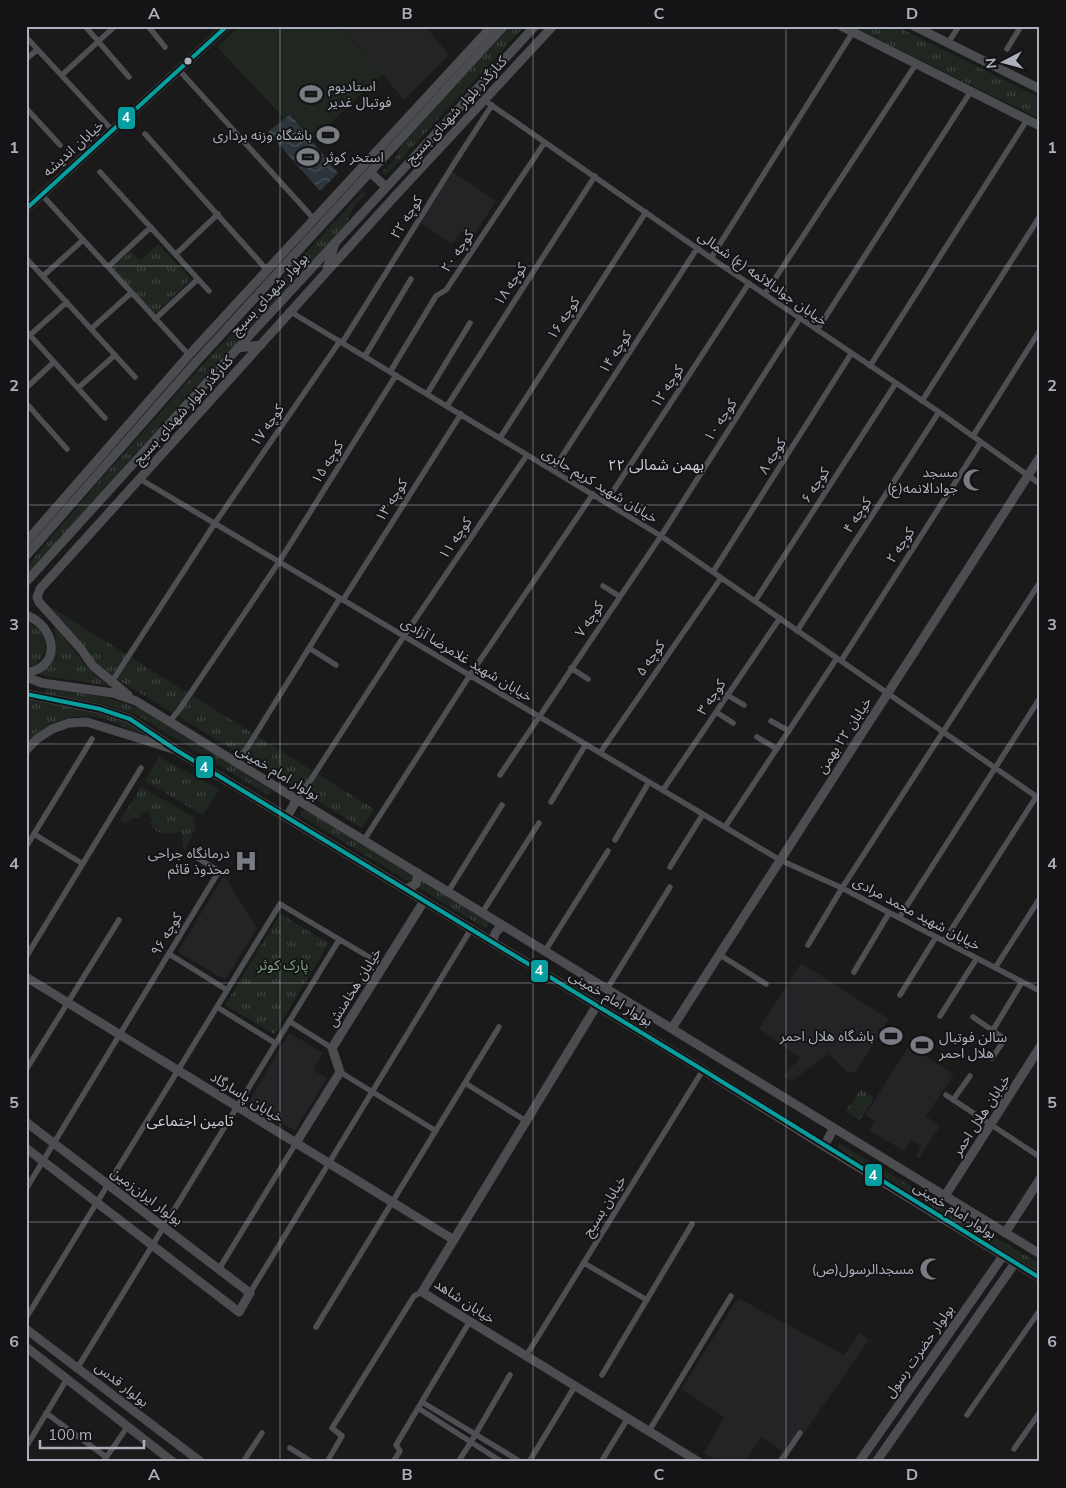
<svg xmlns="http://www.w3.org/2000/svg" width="1066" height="1488" viewBox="0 0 1066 1488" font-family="Mulish,'Noto Sans Arabic',sans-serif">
<defs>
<pattern id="grass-tufts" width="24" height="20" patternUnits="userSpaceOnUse" patternTransform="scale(1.25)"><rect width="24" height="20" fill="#202721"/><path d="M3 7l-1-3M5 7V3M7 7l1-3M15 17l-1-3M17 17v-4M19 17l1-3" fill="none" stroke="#3e443f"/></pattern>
<pattern id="water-waves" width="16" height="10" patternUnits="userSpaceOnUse" patternTransform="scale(1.25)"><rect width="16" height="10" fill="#2d353c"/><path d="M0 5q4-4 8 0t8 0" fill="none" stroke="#495056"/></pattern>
</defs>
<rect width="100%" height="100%" fill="#1a1a1a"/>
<path fill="#242426" d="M339 26H425L449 55 404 100 355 42Z
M453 172 496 201 472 238 461 231 452 244 420 223Z
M224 875 257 928 225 980 178 952Z
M801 963 889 1019 856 1072H847L829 1054 791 1081 783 1076 800 1058 759 1029Z
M289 1033 323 1053 313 1070 327 1078 295 1131 248 1103Z
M909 1046 954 1074 926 1116 940 1126 919 1158 916 1156 921 1146 911 1140 904 1151 869 1130 875 1121 865 1115Z
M738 1298 844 1355 860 1333 869 1340 784 1462H775L782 1451 761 1437 745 1462H719L704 1453 724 1417 681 1389Z"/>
<path fill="url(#grass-tufts)" d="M511 26H525L388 173 385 175 383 174V171L395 159 402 144Z
M851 26H896L1040 98V119Z
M363 191 365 195 354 206 346 224C279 297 210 370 144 444 104 488 67 534 26 577V567L96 485 189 380Z
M158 244 191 279 154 315 113 270 115 265 131 251 140 261Z
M46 604 374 809 362 828 97 667 89 652Z
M26 621C32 624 38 628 42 634 51 647 42 666 26 667Z
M54 625C71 645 87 672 109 686L35 674C58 663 57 647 54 625Z
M47 688 105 697 141 709 271 789V793L268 795 137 715 104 704 46 694 44 690Z
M26 695 124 718 152 733C146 733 138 733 133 731 124 728 116 723 108 720 74 710 51 720 26 742Z
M159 757 219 789 203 815 145 781Z
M141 787 196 818 193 823 197 826 184 850 181 832C167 833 159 837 149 823L152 821 148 810 136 819 134 817 125 823 120 820Z
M305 810 488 921 489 926 485 928 301 816 300 813 301 811Z
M280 914 329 943 274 1034 225 1005Z
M861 1089 874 1098 860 1120 846 1111Z
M839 1143 1040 1264V1272L837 1150Z"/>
<path fill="#202721" d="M240 26H340L383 74 312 140 290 114 284 118 217 47Z"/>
<path fill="url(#water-waves)" d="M290 114 338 173 320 191 268 132Z"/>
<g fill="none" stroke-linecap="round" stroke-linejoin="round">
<path stroke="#4e4f53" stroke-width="5.5" d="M85 26 129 77
M148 26 165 47
M26 37 113 131
M948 43 959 26
M1007 49 1021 26
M26 59 37 50
M179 70 314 219
M62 75 115 26
M484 100 711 258 939 412 1040 484
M26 108 60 145
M145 134 267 270
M100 172 209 291
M42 195 189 355
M176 254 218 214
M26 258 135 377
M711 258 853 32
M108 267 151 227
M43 276 83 240
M765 294 916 64
M291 312 661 536 1040 799
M155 319 198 279
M91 329 131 293
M817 330 971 91
M26 331 105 418
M30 335 67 302
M342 343 457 159 492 105
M365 356 411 279
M870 366 1027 120
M390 372 436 296 446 290 545 142
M26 388 54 362
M78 388 115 355
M427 394 470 323
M922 401 1040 216
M26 403 67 449
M447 406 595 176
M973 436 1040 330
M500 438 646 212
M553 470 698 247
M140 479 780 860 842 888 1040 991
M606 502 749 283
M713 572 851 354
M603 586 619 596
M343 600 461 414
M755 601 896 383
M797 631 939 412
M309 648 336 665
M841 661 981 442
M571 668 588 679
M111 683 215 523 340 341
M727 695 744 705
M716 712 733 723
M170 721 179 710 279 562 396 375
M771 721 789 731
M757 737 777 749
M600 753 721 578
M236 762 247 748 340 598
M500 775 661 536 800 318
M663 790 780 618
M297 799 310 781 404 636 527 455
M551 802 586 744
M725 827 837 658
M34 834 83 864
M364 840 470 675 593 494
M615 840 649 782
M26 847 92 739
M670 867 703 814
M448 892 502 805
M482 913 539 823
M899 918 1040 698
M944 941 1036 797
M808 945 842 888 1040 582
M545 951 608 851
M169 954 227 990
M720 955 766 984
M26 957 141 768
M995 968 1040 898
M854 972 889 913
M607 989 670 887
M900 995 936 937
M217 1007 275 1043
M940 1016 977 958
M973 1017 1005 1039 992 1058
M289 1021 332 1048
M993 1030 1022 982
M26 1070 119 920
M340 1072 436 1131
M465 1083 526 1121
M946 1095 1040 1157
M953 1100 970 1076
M26 1189 219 871 194 856
M584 1263 647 1300
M219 1269 296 1143
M250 1293 471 929
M26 1318 280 904 384 966
M316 1327 499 1027
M526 1356 703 1070
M78 1367 339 940
M602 1375 692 1224
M422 1402 521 1462
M418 1408 502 1462
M46 1413 106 1457
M967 1415 1040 1310
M649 1431 731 1296
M26 1447 67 1379
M290 1448 312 1462
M1014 1449 1040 1412
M103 1462 128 1426
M243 1462 262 1433
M327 1462 342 1436 332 1428 414 1296 422 1292
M393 1462 400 1451 396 1445 470 1321
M458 1462 471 1442 510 1375
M529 1462 575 1386
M601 1462 628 1418
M780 1462 800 1433"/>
<path stroke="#4d4d51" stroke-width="9" d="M26 209 227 26
M327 269 335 243
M238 348 261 345
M26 542 189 355 492 26
M26 677 42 683 113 693 136 701 1040 1254
M26 694 100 709 130 719 176 750 703 1070 824 1146 1040 1278
M128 695 93 666 81 649 39 602 37 597 40 589 396 195 553 26
M287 817 297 799
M406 889 416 884 418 873
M493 942C494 934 496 930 503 926
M26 977 454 1240
M597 1005 422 1292 699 1462
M672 1028 1040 457
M26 1122 250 1293 239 1312 26 1148
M296 1143 340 1072 332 1048 424 901
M824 1146 834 1128
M945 1196 1040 1047
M1005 1233 1040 1179
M859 1462 1003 1256
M876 1462 1015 1263"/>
<path stroke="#4b4c4f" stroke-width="9" d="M841 26 1040 126
M914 26 1040 89
M370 172 386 187
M26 556 196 362 504 26
M26 582 238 348 535 26
M26 615C56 626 63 667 26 673
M26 750 37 739 52 729 69 723 87 722 176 750
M26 1329 201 1462
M26 1347 173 1462"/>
<defs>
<path id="bus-1" d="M26 209 227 26
M26 694 100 709 130 719 176 750 703 1070 1040 1278"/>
</defs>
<use href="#bus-1" stroke="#141416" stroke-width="8"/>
<use href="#bus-1" stroke="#069e9e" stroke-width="4"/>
</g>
<path fill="none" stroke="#acb0ba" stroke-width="1" stroke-opacity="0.55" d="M280 26V1462M533 26V1462M786 26V1462M26 266H1040M26 505H1040M26 744H1040M26 983H1040M26 1222H1040"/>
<defs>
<symbol id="stadium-bare" viewBox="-9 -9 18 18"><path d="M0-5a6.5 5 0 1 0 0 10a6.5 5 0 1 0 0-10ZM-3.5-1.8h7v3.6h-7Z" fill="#797c82" stroke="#141416" stroke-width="2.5" paint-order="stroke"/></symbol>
<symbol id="mosque-bare" viewBox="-9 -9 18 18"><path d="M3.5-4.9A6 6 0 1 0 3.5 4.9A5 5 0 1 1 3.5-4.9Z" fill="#797c82" stroke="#141416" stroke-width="2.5" paint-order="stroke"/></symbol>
<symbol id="hospital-bare" viewBox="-9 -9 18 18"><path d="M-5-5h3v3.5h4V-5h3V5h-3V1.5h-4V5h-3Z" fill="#797c82" stroke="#141416" stroke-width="2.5" paint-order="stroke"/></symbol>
</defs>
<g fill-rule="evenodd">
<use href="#stadium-bare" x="295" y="78" width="32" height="32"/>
<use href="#stadium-bare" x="312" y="119" width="32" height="32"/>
<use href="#stadium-bare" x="292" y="141" width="32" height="32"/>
<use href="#mosque-bare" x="958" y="464" width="32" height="32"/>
<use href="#hospital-bare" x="230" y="845" width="32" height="32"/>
<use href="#stadium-bare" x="875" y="1020" width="32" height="32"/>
<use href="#stadium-bare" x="906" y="1029" width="32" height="32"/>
<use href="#mosque-bare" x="915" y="1253" width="32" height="32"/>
</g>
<circle fill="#acb0ba" stroke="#141416" stroke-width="2" cx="188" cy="61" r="4.5"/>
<g text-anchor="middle" stroke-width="4" stroke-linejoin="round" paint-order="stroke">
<g font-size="14" fill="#acb0ba" stroke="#141416" text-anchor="end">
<text x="328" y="91" text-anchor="start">استادیوم<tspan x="328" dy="16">فوتبال غدیر</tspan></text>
<text x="312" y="140">باشگاه وزنه برداری</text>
<text x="324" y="162" text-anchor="start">استخر کوثر</text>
<text x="958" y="477">مسجد<tspan x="958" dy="16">جوادالانمه(ع)</tspan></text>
<text x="230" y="858">درمانگاه جراحی<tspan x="230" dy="16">محذوذ قائم</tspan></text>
<text x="874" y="1041">باشگاه هلال احمر</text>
<text x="939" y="1042" text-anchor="start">سالن فوتبال<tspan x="939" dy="16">هلال احمر</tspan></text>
<text x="914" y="1274">مسجدالرسول(ص)</text>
</g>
<g font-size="14" fill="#acb0ba" stroke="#141416">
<text transform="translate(456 110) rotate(-47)" y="5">کنارگذر بلوار شهدای بسیج</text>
<text transform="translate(73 148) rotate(-42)" y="5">خیابان اندیشه</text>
<text transform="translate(406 217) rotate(-58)" y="5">کوچه ۲۲</text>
<text transform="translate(457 251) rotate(-56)" y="5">کوچه ۲۰</text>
<text transform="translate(763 278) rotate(35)" y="5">خیابان جوادالائمه (ع) شمالی</text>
<text transform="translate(510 284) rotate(-57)" y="5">کوچه ۱۸</text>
<text transform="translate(269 294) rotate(-47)" y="5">بولوار شهدای بسیج</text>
<text transform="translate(563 318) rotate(-57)" y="5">کوچه ۱۶</text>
<text transform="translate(615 352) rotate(-57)" y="5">کوچه ۱۴</text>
<text transform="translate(667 386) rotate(-57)" y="5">کوچه ۱۲</text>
<text transform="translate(183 410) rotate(-48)" y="5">کنارگذر بلوار شهدای بسیج</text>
<text transform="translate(720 420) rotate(-57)" y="5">کوچه ۱۰</text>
<text transform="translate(267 425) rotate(-55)" y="5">کوچه ۱۷</text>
<text transform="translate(772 456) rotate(-58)" y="5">کوچه ۸</text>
<text transform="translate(327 462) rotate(-58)" y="5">کوچه ۱۵</text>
<text transform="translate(600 485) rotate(31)" y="5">خیابان شهید کریم جابری</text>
<text transform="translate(815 485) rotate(-57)" y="5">کوچه ۶</text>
<text transform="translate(391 500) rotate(-58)" y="5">کوچه ۱۳</text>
<text transform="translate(857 515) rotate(-57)" y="5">کوچه ۴</text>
<text transform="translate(455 538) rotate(-56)" y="5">کوچه ۱۱</text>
<text transform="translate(900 545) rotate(-57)" y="5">کوچه ۲</text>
<text transform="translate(589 619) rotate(-56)" y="5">کوچه ۷</text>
<text transform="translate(650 658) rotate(-55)" y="5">کوچه ۵</text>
<text transform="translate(467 659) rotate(31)" y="5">خیابان شهید غلامرضا آزادی</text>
<text transform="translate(711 697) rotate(-56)" y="5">کوچه ۳</text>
<text transform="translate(844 735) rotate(-57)" y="5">خیابان ۲۲ بهمن</text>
<text transform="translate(278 772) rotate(31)" y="5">بولوار امام خمینی</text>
<text transform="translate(917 913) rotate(28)" y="5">خیابان شهید محمد مرادی</text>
<text transform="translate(166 934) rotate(-59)" y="5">کوچه ۹۶</text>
<text transform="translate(354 987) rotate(-58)" y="5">خیابان هخامنش</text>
<text transform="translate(611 998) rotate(31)" y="5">بولوار امام خمینی</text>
<text transform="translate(247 1097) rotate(32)" y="5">خیابان پاسارگاد</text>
<text transform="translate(981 1115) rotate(-57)" y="5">خیابان هلال احمر</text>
<text transform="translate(147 1196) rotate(37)" y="5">بولوار ایران‌زمین</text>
<text transform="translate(604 1206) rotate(-58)" y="5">خیابان بسیج</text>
<text transform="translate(955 1210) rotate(32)" y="5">بولوار امام خمینی</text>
<text transform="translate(465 1301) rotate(33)" y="5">خیابان شاهد</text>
<text transform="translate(919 1351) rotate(-55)" y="5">بولوار حضرت رسول</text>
<text transform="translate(122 1384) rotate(38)" y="5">بولوار قدس</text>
</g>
<g font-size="14" fill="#83a485" stroke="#141416">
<text x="283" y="970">پارک کوثر</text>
</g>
<g font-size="15" fill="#cdcfd6" stroke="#141416">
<text x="656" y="470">۲۲ بهمن شمالی</text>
<text x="190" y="1126">تامین اجتماعی</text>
</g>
</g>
<g stroke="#141416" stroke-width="2">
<rect x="117" y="106" width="19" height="24" rx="5" fill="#069e9e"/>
<rect x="195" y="755" width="19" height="24" rx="5" fill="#069e9e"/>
<rect x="530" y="959" width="19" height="24" rx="5" fill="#069e9e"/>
<rect x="864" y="1163" width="19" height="24" rx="5" fill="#069e9e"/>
</g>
<g font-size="14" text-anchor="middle" font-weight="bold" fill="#fff">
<text x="126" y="122">4</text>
<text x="204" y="772">4</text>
<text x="539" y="975">4</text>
<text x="873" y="1180">4</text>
</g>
<rect width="1066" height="1488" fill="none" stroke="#141416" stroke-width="55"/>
<g transform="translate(1004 62) rotate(264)" stroke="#141416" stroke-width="4" paint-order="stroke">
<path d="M0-4L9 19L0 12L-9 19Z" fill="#acb0ba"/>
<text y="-8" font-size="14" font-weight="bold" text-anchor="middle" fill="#acb0ba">N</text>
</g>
<path d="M40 1440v8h104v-8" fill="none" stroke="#acb0ba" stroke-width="2.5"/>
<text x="48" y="1440" font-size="15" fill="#acb0ba" stroke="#141416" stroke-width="4" paint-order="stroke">100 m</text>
<rect x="28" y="28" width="1010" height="1432" fill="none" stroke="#acb0ba" stroke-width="2"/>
<g font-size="16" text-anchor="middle" font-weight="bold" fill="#acb0ba">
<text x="154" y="19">A</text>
<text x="407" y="19">B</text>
<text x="659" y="19">C</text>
<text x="912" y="19">D</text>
<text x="14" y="153">1</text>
<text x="1052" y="153">1</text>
<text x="14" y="391">2</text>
<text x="1052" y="391">2</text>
<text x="14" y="630">3</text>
<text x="1052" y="630">3</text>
<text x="14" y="869">4</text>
<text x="1052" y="869">4</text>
<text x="14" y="1108">5</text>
<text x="1052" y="1108">5</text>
<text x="14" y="1347">6</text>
<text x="1052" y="1347">6</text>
<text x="154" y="1480">A</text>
<text x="407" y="1480">B</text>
<text x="659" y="1480">C</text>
<text x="912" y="1480">D</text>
</g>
</svg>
